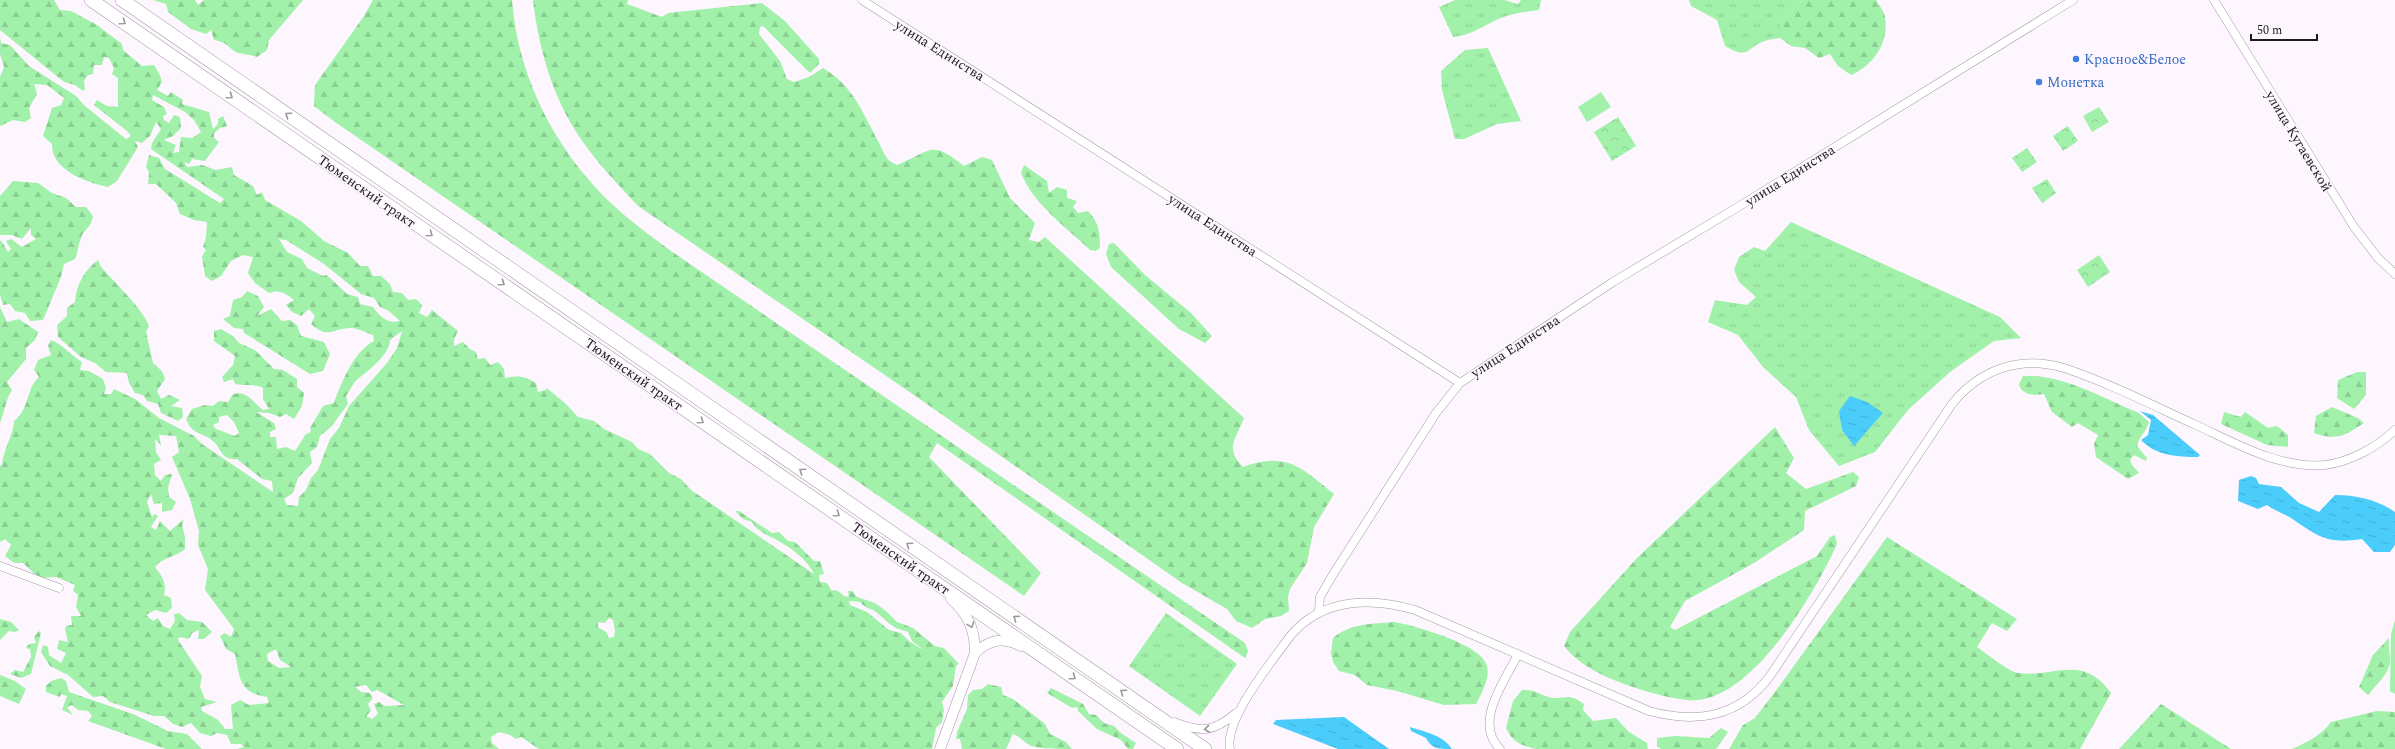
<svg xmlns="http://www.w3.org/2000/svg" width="2395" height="749" viewBox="0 0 2395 749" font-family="Spectral,serif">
<defs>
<pattern id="grass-tufts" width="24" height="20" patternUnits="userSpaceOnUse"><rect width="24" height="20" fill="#a1f1aa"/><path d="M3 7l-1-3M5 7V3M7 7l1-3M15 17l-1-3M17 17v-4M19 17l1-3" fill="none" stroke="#8ace92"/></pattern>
<pattern id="forest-firs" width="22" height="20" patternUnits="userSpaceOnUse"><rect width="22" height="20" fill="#a1f1aa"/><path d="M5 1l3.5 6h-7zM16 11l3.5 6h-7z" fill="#8ace92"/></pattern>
<pattern id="park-crowns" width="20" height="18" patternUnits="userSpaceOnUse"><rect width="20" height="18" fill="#a1f1aa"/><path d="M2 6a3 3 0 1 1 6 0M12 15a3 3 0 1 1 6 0" fill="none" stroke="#8ace92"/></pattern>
<pattern id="water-ripples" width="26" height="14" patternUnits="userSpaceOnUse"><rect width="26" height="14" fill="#4acdfb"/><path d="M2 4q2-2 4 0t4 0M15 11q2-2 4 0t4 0" fill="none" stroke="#40afd7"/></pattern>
</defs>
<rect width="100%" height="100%" fill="#fef6fe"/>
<path fill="url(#grass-tufts)" d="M1455 0H1504L1518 4 1521 0H1541L1539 10C1524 12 1510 14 1496 20 1480 28 1471 35 1453 37L1439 7Z
M1689 0H1803L1780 23V38C1775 39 1770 39 1765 41 1746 47 1750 61 1725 46L1717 20 1691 6Z
M1488 48 1521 121 1497 124 1464 139H1455L1442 90 1441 71 1465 50Z
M1791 222 2000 317 2021 338 1994 341 1950 372 1908 410 1875 452 1839 466 1809 430 1796 397 1763 367 1738 335 1708 322 1715 300 1747 305 1756 297 1739 282 1734 270 1739 257 1754 247 1765 251Z
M1166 613 1237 664 1200 716 1129 666Z"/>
<path fill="url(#forest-firs)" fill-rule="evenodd" d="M0 0H54L60 10 71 11 97 25 122 44 123 50 142 66 154 65 160 75 162 82 157 90 168 96 171 92 183 100 182 104 209 112 213 129 218 124V119L223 116 227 126 220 128 214 133V138L219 142 205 161 192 159 189 164 184 162 187 167 202 165 216 170 232 167 234 175 253 186 257 195 262 192 265 200 301 221 324 241 348 253 360 266H368L373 276H381L390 284 393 292 402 293 408 300 416 299 422 305 419 313 427 317 432 310 458 331 454 339V346L463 342 470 349 476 352 478 359 485 358 490 365 498 362 504 369 505 378C518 375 525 376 536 383L538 392 548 389 565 403 578 417 594 421 604 429 632 442 638 449 650 454 669 473 681 479 691 490 814 574C807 559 791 548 777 540 767 535 758 532 752 522L743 519 735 511H739L772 533 779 532 788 541 795 542 814 561H820L824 574 819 575 820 582 827 583 831 590 838 591 844 596 849 597 848 591H852L857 597 875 603 886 611 897 622 913 628 935 646 944 648 959 664 956 666 953 686 942 702 944 710 942 722 936 728 932 749H539L521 737 516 739 510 735 499 732 491 737 492 743 499 749H237L244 747 241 744H231L227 735 217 733 211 736 200 733 191 723 182 727 173 724 164 716H154L110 702 103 696 93 697 68 675 50 666 41 652 43 645 48 647 49 655 61 663 66 653 57 649 59 640 68 642 65 629 66 626 72 625 71 616H81L76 607 78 595 73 591 75 585 56 577 39 578 23 563H14L5 556 11 545 5 539 0 542V466L2 465C3 449 13 437 14 421 30 409 26 388 39 377L34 370 38 360 51 355 48 346 51 340C62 344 71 355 82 362L80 370 89 371 103 379 106 388 104 394H111L114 389 135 399 159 418 194 436 202 444 273 492 272 481 262 479 237 459C221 461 221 448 214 442 203 431 193 437 186 419L192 409 205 405 213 406 219 401 228 402 233 394C248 390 252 402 263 410L269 409 263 399V388C255 384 245 386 235 384L233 379 224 382 222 377 233 365 235 356 214 341V331L221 329 233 336 239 343 255 350 274 369 283 370 297 379V387L304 393 302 406 294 419 286 414 280 417 269 413 256 412 274 423 276 429 270 432V437H276L277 449 286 447 295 451 306 434 311 432 310 428 323 406 334 403C341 383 354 351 374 341L373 335C366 333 358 328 351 328 331 328 330 340 311 324L315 316 309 309 301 316 292 312 286 305 294 300C286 293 280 289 269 293L255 283 248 273 253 257 243 255 231 261 221 276 212 281 205 276 202 256 206 250 203 247 206 237 207 222 194 220 180 214 176 203 156 184H148L149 172 146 167 149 155 159 158 165 169 220 203 224 199 151 149 152 143 161 129 156 122 150 136 142 143 135 141 138 147 117 181 108 187C87 183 51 170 52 144L43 136 52 108 61 105 64 98 47 85 34 84 37 94 29 108 31 118 25 122 13 120 0 126V77L4 67 0 54V37L1 43 10 45 29 66 76 96 85 106 126 139 131 136 127 131 94 105 97 100 107 106 118 107V78L112 74 114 68 109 58 104 57 102 65H94L93 74 88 75 84 81 85 89 83 91 75 85 64 82 0 30ZM153 95 185 112 194 120 201 132 192 138 181 137 179 152 173 153 176 145 164 140 173 136 181 128 180 117 174 115 169 123 164 120 163 116 167 114 164 107 152 100ZM279 239 286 240 324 264 361 294 374 298 380 307 389 311 400 321C387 324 380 317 373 307L360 304 358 297 347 294 327 275 323 276 307 268 302 259 287 252ZM402 331 397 348 387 363 349 406 339 428 330 439 318 470 311 478 306 490 299 497 298 506 287 505 284 499 293 493 298 478 312 463 310 452 317 447 320 436 331 427 348 404 346 396C350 391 353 382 359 378 369 370 390 354 390 340ZM227 415 234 422 239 433 235 436 216 429 213 425 219 422V417ZM159 435 176 436 179 452 172 457 190 499 199 531 198 545 208 569 205 590 234 629 231 637 225 633 220 636 226 649 235 654C240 678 239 693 267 697L269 703 249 705 240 700 231 705 233 729H225L218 720 202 711 201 707 217 702 205 699 200 687 202 676 178 640 179 637 189 639 192 633 199 630 198 639H204L212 632 202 622 187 620 179 613 174 614 175 621 170 629 163 626 158 618 153 621 146 615 155 610 166 613 172 608 171 598 164 595C167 583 162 576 155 567 161 558 176 557 185 549V537L182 525 184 519 170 531 160 521 156 530 151 527 158 516 155 514 152 517 147 502 151 494 154 504 162 503V512L172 510 176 502 169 497 168 488 172 474 165 475 161 481 155 475 154 464 161 460 156 452 155 439 161 445ZM849 601 860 602C864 606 867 608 873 610 880 614 886 622 893 626 896 629 904 630 908 632L912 641 925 651 909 641 901 633 889 630 867 612 850 605ZM609 618 613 620 615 631 614 637 609 638 606 632 598 627V622L605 623ZM276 649 280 660 291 667 279 668 268 661 267 654ZM366 685 372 692 377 690 404 705 385 706 379 702 374 704 378 714 372 719 366 716 371 711 368 704 373 698 370 693 361 692 355 687Z
M153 0H195L198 5 204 0H303L269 40 267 50 257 57C250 54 242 55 236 52 226 46 229 43 214 40L211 30 206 34 191 29 168 12 166 4Z
M373 0H512C518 82 561 161 623 214 638 227 655 239 671 251L1245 643 1248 651 1245 658 937 443 929 457 1041 573 1024 596 335 122 314 106 315 85 364 16Z
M533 0H628L627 4 662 17 668 13 762 3 785 21 819 59V64L810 73 763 26 760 27 759 34 780 61 787 79 794 82 809 77 823 68C853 86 862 111 878 141 882 148 885 158 891 162L897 165C932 151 930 139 964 166L982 157 992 160 1010 198 1035 223 1029 240 1039 242 1045 237 1244 418C1236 439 1224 448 1243 467 1288 451 1301 468 1334 494L1314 527 1307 563 1290 589 1288 597 1289 611 1281 616 1265 619 1252 628 1236 621 1227 609 1182 583 914 395 638 206C616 182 592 158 575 130 551 92 538 44 533 0Z
M1803 0H1876C1879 5 1884 11 1885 17 1889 43 1874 65 1851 75L1838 66 1830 54 1819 58 1805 48 1791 46 1780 38V23Z
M1024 165 1047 181 1049 193 1057 187 1067 190V198L1077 201 1073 207 1078 213 1088 211C1099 222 1100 233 1100 248L1096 251 1090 250C1065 226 1034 205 1021 173Z
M13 181 38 183 52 193 66 198 76 207H86L93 216C91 228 83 230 81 238 78 245 78 252 75 259L64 264 61 277 43 320 30 321 25 313 15 311 10 304 3 305 0 295V242L1 240 8 252 11 249 6 241 11 239 22 247 36 239 31 235V228L22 239 12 235H0V196Z
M1114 243 1145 275 1191 313 1212 336 1205 343 1179 329 1111 267 1106 254 1109 244Z
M98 260 101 267C114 282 143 309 149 326L146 332 153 363 162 371 165 379 157 391 161 399 169 395 180 400 171 406 182 408 183 417 178 421 161 413 158 404 147 401 143 395 135 393 129 383 127 373 106 372 95 363 81 357 58 337 57 325 67 316V308L75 302C76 286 84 270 98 260Z
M247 291 258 296 264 307 257 316 271 309 282 321 290 320 297 325 301 336 324 342 330 354 323 371 310 374 244 333 243 329 234 328 223 319 230 316 233 300 242 297Z
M0 307 7 322 19 319 38 332 35 340 26 348V359L7 382 12 390C5 401 5 411 0 423Z
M2357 372H2366V395L2354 409 2337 398 2338 380Z
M2023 376C2064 374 2102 398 2139 413L2149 422C2146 432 2139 437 2137 446L2147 458 2146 461 2134 455 2130 460 2132 465 2139 473 2128 479 2096 457 2094 444 2098 435 2078 423 2072 427 2052 412 2044 394C2035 396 2021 395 2019 384Z
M2332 407 2358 418 2364 423C2344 436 2337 441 2314 433L2316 416Z
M2224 412 2241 417 2245 412 2268 428 2277 426 2288 435V447L2267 445 2221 424Z
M1775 427 1794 458 1786 473 1806 489 1853 472 1859 477 1856 486 1805 511 1804 530 1754 563 1685 601 1670 627 1675 630 1817 556 1830 537 1835 535 1837 544C1816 591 1756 694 1698 700 1683 702 1650 693 1636 688 1611 680 1580 667 1564 646L1570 632 1637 558Z
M1887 537 2017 619 2007 631 1992 623 1977 647C1986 653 2009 672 2018 673 2055 678 2082 653 2111 693L2080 749H1729L1743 725 1755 718 1780 685Z
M0 619 11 622 19 630 15 632 9 631 0 640Z
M1395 622C1415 626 1482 644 1487 666 1490 678 1482 693 1476 704L1444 705 1397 691 1367 685 1355 675 1339 671 1333 662 1331 653 1333 638C1351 623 1371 624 1395 622Z
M39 631 41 633 31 674 21 678 10 674 15 670 23 672 31 657 30 649 26 648 29 644 36 643 34 637Z
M2389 638C2388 647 2390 653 2390 661 2390 673 2375 686 2368 695L2359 687 2373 655Z
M0 675 15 681 26 689 19 704 0 696Z
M61 678 66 681 69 692 133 714 168 731 187 734 202 749H166L88 721 92 716 88 711 78 710 72 705 67 707 73 715 62 710 67 696 61 694 60 697 46 692V686L51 681Z
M988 684 1001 687 1003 695 1013 699 1045 724 1050 734 1066 742 1072 749C1059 749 1042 749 1031 746 1024 743 1021 737 1013 734L1006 749H962L960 739H956L957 732 967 709 968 695 973 690 982 689Z
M1051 688 1083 704 1089 714 1096 715 1104 723 1114 726 1121 733 1136 743 1133 749H1128L1121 740 1097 729 1078 711 1077 707 1072 708 1047 693Z
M1522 690C1537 690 1537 694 1549 697 1565 701 1566 691 1584 704L1583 710 1593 721 1616 718 1629 732 1647 743 1648 749H1536C1521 745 1513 743 1506 728L1513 701Z
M2161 704 2231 749H2119Z
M2377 711 2395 712V749H2292C2307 742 2321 736 2331 722Z
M1721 728 1728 732 1716 749H1661L1657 746V738L1675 736 1709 738Z"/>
<path fill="url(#park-crowns)" d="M2099 107 2109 122 2092 132 2083 116Z
M1618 117 1636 146 1612 161 1594 132Z
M2068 126 2078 141 2063 151 2053 136Z
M2027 148 2037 162 2022 172 2012 158Z
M2047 179 2056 193 2042 203 2032 188Z
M2099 255 2110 272 2088 287 2077 270Z"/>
<path fill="#a1f1aa" d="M1601 92 1611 107 1587 122 1578 107Z
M2395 620V694L2390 691 2391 634Z"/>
<path fill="url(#water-ripples)" d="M1850 396 1867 402 1883 413 1854 446 1842 430 1839 411Z
M2140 411 2153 415 2200 455 2198 457C2178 457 2156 456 2141 440L2148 435 2151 420Z
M2251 476 2256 478 2259 484 2281 487 2299 503 2319 512 2335 495C2356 495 2378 500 2395 512V545L2390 552H2374L2362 539C2329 544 2320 538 2294 520 2286 514 2275 511 2267 505L2258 509 2238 501 2239 480Z
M1344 717 1389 749H1338L1273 724 1276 720Z
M1410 727C1425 732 1443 735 1452 749 1438 749 1432 749 1426 738L1411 731Z"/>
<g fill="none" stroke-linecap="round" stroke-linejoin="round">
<defs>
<path id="minor" d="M862 0 1460 383
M2214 0 2354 227 2378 258 2395 274
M0 566 59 588
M1319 611 1320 597 1332 576 1436 413 1460 383 1613 282 1738 207 2073 0
M1174 722C1201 733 1214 732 1236 713
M1230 749C1224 719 1273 660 1291 635 1323 598 1371 597 1415 610L1649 711C1698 724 1739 717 1770 676L1952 404C1980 369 2021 355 2064 368 2109 383 2152 405 2196 425 2235 443 2280 469 2325 465 2350 462 2377 447 2395 430
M1500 749C1473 722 1505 681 1518 654"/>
<path id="tertiary" d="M975 653C990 639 1003 637 1021 646
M940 749 975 653C975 629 968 614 951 599"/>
<path id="primary" d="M91 0 1177 749
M122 0 1205 749"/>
</defs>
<use href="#minor" stroke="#a39aa3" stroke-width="9"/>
<use href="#tertiary" stroke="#a39aa3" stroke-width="11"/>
<use href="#primary" stroke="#a39aa3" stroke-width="14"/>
<use href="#minor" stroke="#fff" stroke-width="8"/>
<use href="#tertiary" stroke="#fff" stroke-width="10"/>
<use href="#primary" stroke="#fff" stroke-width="13"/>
</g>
<defs><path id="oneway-chevron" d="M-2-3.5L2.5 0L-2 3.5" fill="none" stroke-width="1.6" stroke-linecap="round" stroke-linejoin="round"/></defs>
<g stroke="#9a989a">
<use href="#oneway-chevron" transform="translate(123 22) rotate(35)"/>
<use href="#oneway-chevron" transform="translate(230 96) rotate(35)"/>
<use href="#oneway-chevron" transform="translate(288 115) rotate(-145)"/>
<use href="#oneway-chevron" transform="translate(430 234) rotate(35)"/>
<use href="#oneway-chevron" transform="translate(502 283) rotate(35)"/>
<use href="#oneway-chevron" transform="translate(701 421) rotate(35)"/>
<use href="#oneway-chevron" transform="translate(802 471) rotate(-145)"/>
<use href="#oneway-chevron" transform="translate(837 514) rotate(35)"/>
<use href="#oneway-chevron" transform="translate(909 545) rotate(-145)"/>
<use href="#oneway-chevron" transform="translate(1016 618) rotate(-145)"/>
<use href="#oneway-chevron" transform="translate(971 625) rotate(70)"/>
<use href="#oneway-chevron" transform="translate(1073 677) rotate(35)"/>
<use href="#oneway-chevron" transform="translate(1123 692) rotate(-145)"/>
<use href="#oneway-chevron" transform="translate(1207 729) rotate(174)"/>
</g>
<g fill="#3f7fe0" stroke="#fef6fe" stroke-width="1.5">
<circle cx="2076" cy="59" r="4"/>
<circle cx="2039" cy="82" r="4"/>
</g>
<g text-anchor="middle" stroke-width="3.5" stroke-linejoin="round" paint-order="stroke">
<g font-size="14" fill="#1e1b1e" stroke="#fef6fe">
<text transform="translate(940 50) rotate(32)" y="5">улица Единства</text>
<text transform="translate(2299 141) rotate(59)" y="5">улица Кугаевской</text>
<text transform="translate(1790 175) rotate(-32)" y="5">улица Единства</text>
<text transform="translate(367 191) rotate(35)" y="5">Тюменский тракт</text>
<text transform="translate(1213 225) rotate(33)" y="5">улица Единства</text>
<text transform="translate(1515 346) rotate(-33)" y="5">улица Единства</text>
<text transform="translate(634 374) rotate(35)" y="5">Тюменский тракт</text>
<text transform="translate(901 558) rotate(35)" y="5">Тюменский тракт</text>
</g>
<g font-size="14" fill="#366cbe" stroke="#fef6fe" text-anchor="start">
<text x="2084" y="64">Красное&amp;Белое</text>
<text x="2047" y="87">Монетка</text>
</g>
</g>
<path d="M2251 34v6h66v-6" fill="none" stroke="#1e1b1e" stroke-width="2"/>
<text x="2257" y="34" font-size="12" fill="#1e1b1e" stroke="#fef6fe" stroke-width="3" paint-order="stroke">50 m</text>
</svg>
